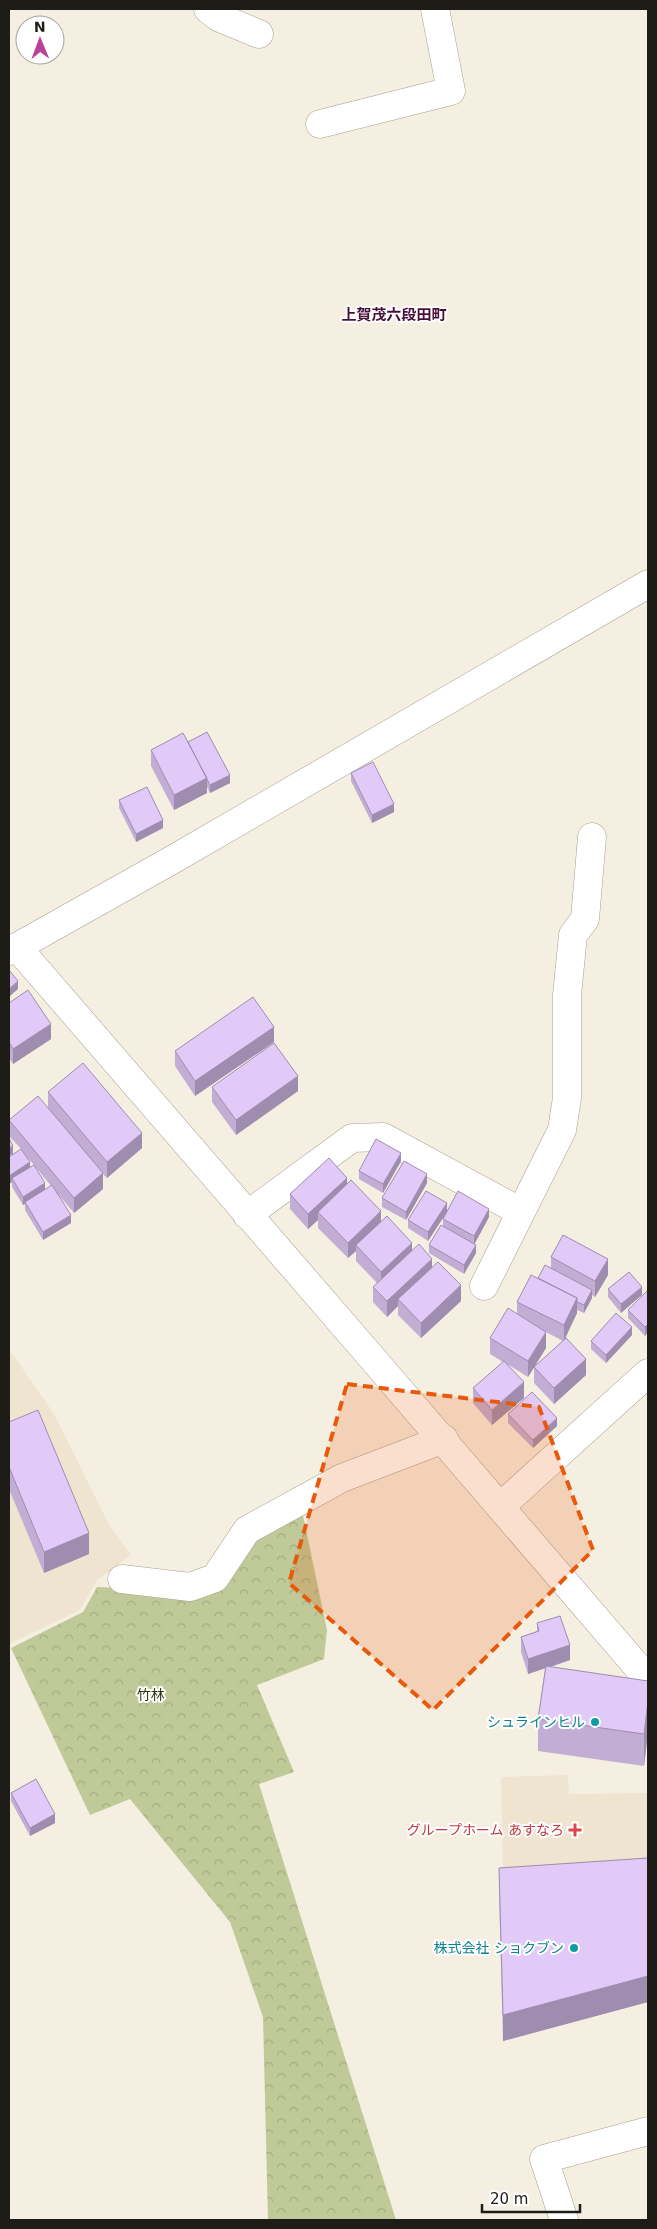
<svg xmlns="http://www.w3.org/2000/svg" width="657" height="2229" viewBox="0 0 657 2229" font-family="'DejaVu Sans','Noto Sans JP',sans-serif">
<defs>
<pattern id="forest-crowns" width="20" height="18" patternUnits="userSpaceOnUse" patternTransform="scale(1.25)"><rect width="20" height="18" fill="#bfca98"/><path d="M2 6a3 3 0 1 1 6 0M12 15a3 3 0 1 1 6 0" fill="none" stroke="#a4ad82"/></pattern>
</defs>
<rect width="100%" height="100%" fill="#f5efe1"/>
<path fill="#eee4cf" d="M9 1349 54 1414 109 1525 131 1555 97 1580 80 1610 9 1644Z
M568 1775 569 1794 648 1793V1865L503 1872 501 1777Z"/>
<path fill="url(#forest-crowns)" d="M301 1506 327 1630 324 1659 257 1685 294 1772 259 1784 396 2220H268L263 2017 230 1922 130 1799 90 1815 11 1648 83 1612 97 1587 192 1591 252 1533Z"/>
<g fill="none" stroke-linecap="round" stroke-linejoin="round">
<defs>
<path id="street" d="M208 9 218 17 259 34
M320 124 451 91 435 9
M17 947 172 860 648 584
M247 1215 352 1138 383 1137 521 1212
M484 1286 562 1130 567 1098V995L573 935 585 919 592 837
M501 1506 648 1373
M122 1579 190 1587 215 1578 247 1530 342 1478 444 1439
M564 2220 544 2159 648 2131"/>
<path id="secondary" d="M9 951 17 947C227 1191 439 1434 648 1679"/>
</defs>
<use href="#street" stroke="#a6a092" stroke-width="29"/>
<use href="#secondary" stroke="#a6a092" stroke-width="29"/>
<use href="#street" stroke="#fff" stroke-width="28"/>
<use href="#secondary" stroke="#fff" stroke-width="28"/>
</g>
<path fill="#c2aed5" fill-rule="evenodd" d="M188 742 230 783 210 793 207 787V793L174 810 151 766V750Z
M351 773 394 812 372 823 351 781Z
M119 800 163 828 136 842 119 808Z
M9 1003 51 1039 13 1064 9 1058Z
M274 1042 195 1096 175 1066V1051Z
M212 1087 298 1091 236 1135 212 1102Z
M48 1092 142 1148 107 1178 103 1174V1189L74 1213 57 1193 71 1223 43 1240 25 1210V1204L23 1205 12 1187V1182L9 1184V1157L21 1149 9 1136V1120L48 1107ZM26 1156 34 1165 30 1167ZM34 1165 51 1186 45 1190Z
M401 1161 383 1193 359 1179V1171Z
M427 1183 406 1220 382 1207V1198Z
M347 1184 381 1222 432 1267 461 1301 421 1338 398 1315V1306L387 1317 373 1302V1287L377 1283 356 1261V1251L348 1258 318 1228V1220L308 1229 290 1209V1194Z
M447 1211 489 1217 474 1244 476 1253 464 1274 429 1253V1245L443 1226V1219L446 1212 428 1241 408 1228V1220Z
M551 1257 608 1275 595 1297 592 1295V1298L584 1313 577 1310V1313L564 1339 586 1375 554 1404 534 1383V1367L563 1341 544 1331 546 1348 528 1377 507 1364 524 1398 492 1425 473 1403V1388L503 1362 490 1354V1338L517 1314V1302L538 1278 551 1268Z
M629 1272 621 1313 608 1297V1289Z
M648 1290V1332L645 1336 628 1318V1310Z
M632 1335 606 1363 591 1349V1341Z
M508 1414 557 1426 533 1448 508 1423Z
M9 1422 89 1554 44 1573 9 1489Z
M537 1623 570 1660 551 1667 648 1681V1732L644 1766 538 1751V1719L545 1668 528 1674 521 1652V1637L537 1631Z
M11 1793 55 1823 30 1836 11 1801Z
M648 1858V2002L503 2041 499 1893V1868Z"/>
<path fill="#9e8dae" d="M230 775V783L210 793V785Z
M207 778V793L174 810V795Z
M394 804V812L372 823V815Z
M163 820V828L136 842V834Z
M18 981V989L9 997V989Z
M51 1024V1039L13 1064V1049Z
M274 1027V1042L195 1096V1081Z
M298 1076V1091L236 1135V1120Z
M142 1133V1148L107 1178V1162Z
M13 1146V1154L9 1156V1148Z
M401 1153V1161L383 1193V1184Z
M30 1162V1170L12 1178V1182L9 1184V1176Z
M103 1173V1189L74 1213V1198Z
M427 1174V1183L406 1220V1212Z
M347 1178V1194L318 1212V1220L308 1229V1214Z
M45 1183V1191L25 1202V1204L23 1205V1197Z
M447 1203V1212L428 1241V1232Z
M489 1209V1217L474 1245V1236Z
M381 1211V1226L356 1245V1251L348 1258V1243Z
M71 1215V1223L43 1240V1232Z
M412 1243V1259L381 1288V1272Z
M476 1245V1253L464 1274V1265Z
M432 1259V1274L398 1299V1306L387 1317V1301Z
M608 1259V1275L595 1297V1281Z
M461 1285V1301L421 1338V1323Z
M642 1287V1295L621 1313V1304Z
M592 1290V1298L584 1313V1305Z
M577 1298V1313L564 1341V1325Z
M648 1324V1332L645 1336V1327Z
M632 1327V1335L606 1363V1355Z
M546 1332V1348L528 1377V1361Z
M586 1359V1375L554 1404V1388Z
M524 1382V1398L492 1425V1410Z
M557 1418V1426L533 1448V1440Z
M89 1533V1554L44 1573V1552Z
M570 1645V1660L528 1674V1659Z
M648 1701V1732L644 1766V1734Z
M55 1814V1823L30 1836V1828Z
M648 1976V2002L503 2041V2015Z"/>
<path fill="#e2caf8" stroke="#9e8dae" d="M207 732 230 775 210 785 188 742Z
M183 733 207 778 174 795 151 750Z
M373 762 394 804 372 815 351 773Z
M147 787 163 820 136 834 119 800Z
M9 970 18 981 9 989Z
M28 990 51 1024 13 1049 9 1042V1003Z
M253 997 274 1027 195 1081 175 1051Z
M274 1043 298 1076 236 1120 212 1087Z
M83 1063 142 1133 107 1162 48 1092Z
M38 1096 103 1173 74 1198 9 1120Z
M9 1138 13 1146 9 1148Z
M376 1139 401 1153 383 1184 359 1171Z
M21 1149 30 1162 9 1176V1157Z
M329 1158 347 1178 308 1214 290 1194Z
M404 1161 427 1174 406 1212 382 1198Z
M34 1165 45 1183 23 1197 12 1178Z
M351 1180 381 1211 348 1243 318 1212Z
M52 1185 71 1215 43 1232 25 1202Z
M426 1191 447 1203 428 1232 408 1220Z
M458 1191 489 1209 474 1236 443 1219Z
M387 1216 412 1243 381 1272 356 1245Z
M441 1225 476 1245 464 1265 429 1245Z
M563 1235 608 1259 595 1281 551 1257Z
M419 1244 432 1259 387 1301 373 1287Z
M438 1262 461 1285 421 1323 398 1299Z
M545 1265 592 1290 584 1305 577 1302V1298L538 1278Z
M629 1272 642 1287 621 1304 608 1289Z
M531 1275 577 1298 564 1325 517 1302Z
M648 1290V1324L645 1327 628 1310Z
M508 1308 546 1332 528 1361 490 1338Z
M616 1313 632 1327 606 1355 591 1341Z
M566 1338 586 1359 554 1388 534 1367Z
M504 1361 524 1382 492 1410 473 1388Z
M532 1392 557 1418 533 1440 508 1414Z
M38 1410 89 1533 44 1552 9 1467V1422Z
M560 1616 570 1645 528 1659 521 1637 539 1631 537 1623Z
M546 1666 648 1681V1701L644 1734 538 1719Z
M36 1779 55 1814 30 1828 11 1793Z
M648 1858V1976L503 2015 499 1868Z"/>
<path fill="#e8590c" fill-opacity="0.2" stroke="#e8590c" stroke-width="4" stroke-dasharray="10 6" stroke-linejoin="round" d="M347 1384 539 1407 593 1550 433 1710 289 1583Z"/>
<g fill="#0f9aa8" stroke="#fff" stroke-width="2">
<circle cx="595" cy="1722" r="5"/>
<circle cx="574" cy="1948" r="5"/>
</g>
<path fill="#e0444e" stroke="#fff" stroke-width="2" d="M572.5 1822.5h5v5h5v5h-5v5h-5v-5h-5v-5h5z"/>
<g text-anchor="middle" stroke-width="4" stroke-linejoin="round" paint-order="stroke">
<g font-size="14" fill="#2f3604" stroke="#fff">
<text x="151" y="1700">竹林</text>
</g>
<g font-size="14" fill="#0d838f" stroke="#fff" text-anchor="end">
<text x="585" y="1727">シュラインヒル</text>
<text x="564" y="1953">株式会社 ショクブン</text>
</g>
<g font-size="14" fill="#be3a42" stroke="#fff" text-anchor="end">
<text x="564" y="1835">グループホーム あすなろ</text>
</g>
<g font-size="15" font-weight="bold" fill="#480f39" stroke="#fff">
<text x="394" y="320">上賀茂六段田町</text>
</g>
</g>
<rect width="657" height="2229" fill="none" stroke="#1e1c17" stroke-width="20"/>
<g transform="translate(40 40) rotate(359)"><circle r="24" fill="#ffffff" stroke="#a5a4a2"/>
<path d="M0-4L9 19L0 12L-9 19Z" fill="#b94197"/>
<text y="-8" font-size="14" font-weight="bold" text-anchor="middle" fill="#1e1c17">N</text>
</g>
<path d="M482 2204v8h98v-8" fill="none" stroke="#1e1c17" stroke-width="2.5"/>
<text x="490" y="2204" font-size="15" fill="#1e1c17" stroke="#ffffff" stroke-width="4" paint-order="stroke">20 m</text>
</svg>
